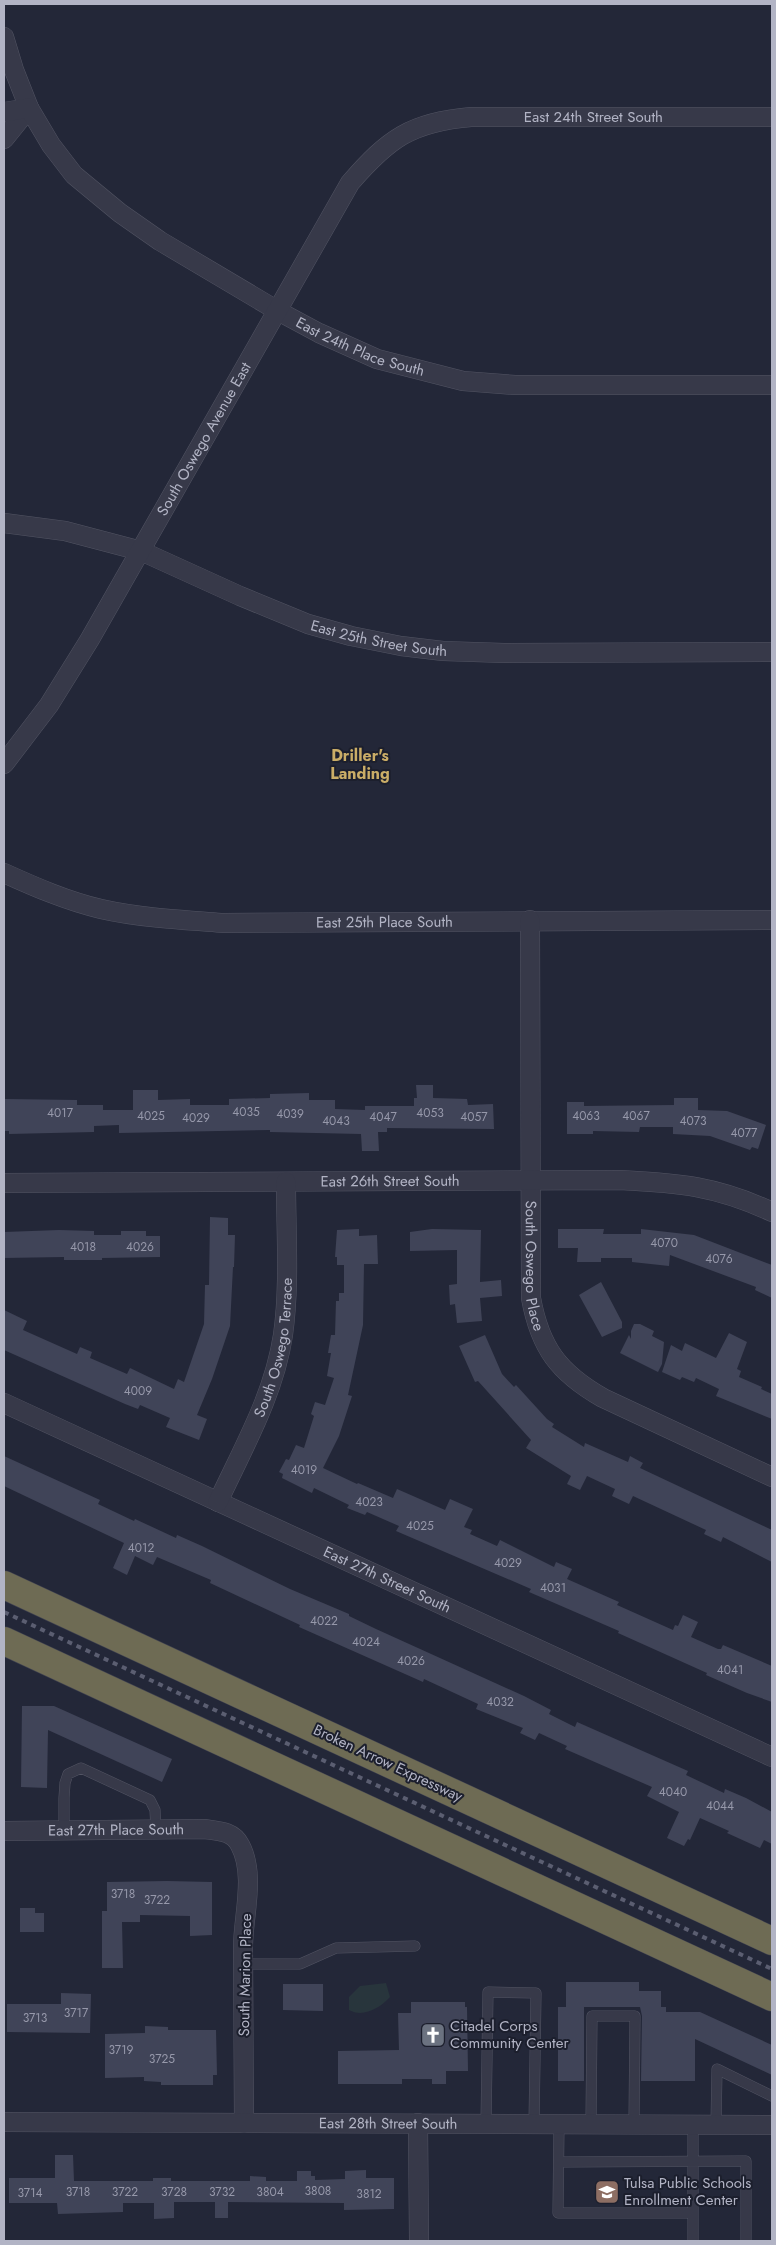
<svg xmlns="http://www.w3.org/2000/svg" width="776" height="2245" viewBox="0 0 776 2245" font-family="Jost,sans-serif">
<rect width="100%" height="100%" fill="#232738"/>
<path fill="#28353c" d="M386 1983 390 1997C380 2008 363 2018 349 2010V1997L360 1986Z"/>
<path fill="#404458" d="M416 1085H433V1098L467 1099 468 1105 493 1104 494 1129 387 1128V1132H378L379 1151H362L361 1134 270 1132V1130L119 1133V1125L94 1126V1132L9 1134V1131H4V1099L77 1100V1105H103V1110H133V1090H158V1100L190 1099V1105H229V1099L270 1098V1094L309 1093V1100H335V1109L365 1110V1106H414V1098H417Z
M674 1098H698V1110L727 1111 766 1125 758 1149 752 1147 750 1150 710 1136 673 1134V1127H640L639 1132 593 1131V1134H567V1102H584V1106L674 1105Z
M210 1217 228 1218V1235H235L234 1267H233L230 1326 212 1379 197 1415 207 1419 199 1440 166 1427 170 1418 140 1405 138 1409 125 1404 4 1350V1310L27 1321 23 1330 77 1354 80 1347 92 1352 90 1358 127 1374 130 1368 174 1389 178 1379 184 1382 204 1324 205 1285H209Z
M359 1229V1236L377 1235 378 1264H364L363 1325 348 1395 352 1396 339 1436 323 1468 357 1484 358 1483 393 1498 397 1489 445 1510 450 1499 473 1509 464 1527 472 1530 470 1534 497 1546 500 1540 554 1567 556 1562 572 1569 567 1579 619 1602 617 1605 673 1630 675 1625 678 1626 683 1615 698 1622 691 1637 718 1649H721L723 1645 772 1666V1702L747 1693 706 1675 707 1673 618 1633 619 1631 529 1592 531 1589 396 1531 399 1526 367 1512 365 1515 347 1508 349 1505 314 1488 312 1493 282 1478 283 1474 279 1472 286 1459 289 1460 296 1445 304 1448 314 1416 311 1414 315 1402 325 1405 334 1378 327 1376 331 1353H328L331 1335H335L336 1301H339V1293H344V1265H337V1257H335L337 1230Z
M432 1229 481 1230 480 1282 501 1280 502 1296 480 1298 482 1321 457 1323 455 1304 450 1305 449 1285 457 1284V1250L410 1251V1232Z
M558 1229H604L603 1234H641V1229L694 1235 772 1265V1298L755 1290 756 1287 670 1255 669 1266 632 1262V1258H601V1262H577L578 1248H558Z
M59 1230 94 1231V1235H121V1231H146V1236H160V1257L102 1258V1260H64V1257L4 1258V1232Z
M601 1282 622 1322V1328L602 1337 579 1295Z
M634 1324H640L654 1331 652 1336 664 1342 662 1364 658 1372 620 1353 629 1335 631 1339V1331Z
M729 1333 747 1342 737 1369 741 1371 739 1377 762 1387 761 1389 772 1394V1419L716 1396 719 1389 696 1378 694 1382 682 1377 680 1380 662 1372 671 1345 682 1351 685 1343 716 1358Z
M485 1335 502 1374 514 1387 516 1385 547 1419 554 1424 552 1427 584 1447 585 1443 628 1462 630 1456 643 1463 640 1468 772 1530V1562L723 1537 721 1542 704 1534 706 1530 633 1496 629 1504 612 1496 615 1489 587 1476 580 1490 567 1484 571 1476 526 1448 531 1440 478 1381 475 1382 459 1346Z
M4 1456 100 1500 98 1504 134 1521 135 1519 176 1538 177 1535 202 1546 290 1589 349 1614V1616L376 1629 524 1696 551 1710 549 1714 575 1727 577 1722 688 1771 686 1775 724 1793 725 1789 746 1798 772 1812V1844L764 1840 760 1848 727 1833 729 1831 700 1818 690 1840 688 1839 684 1846 667 1838 679 1812 647 1796 652 1787 565 1749 567 1746 539 1733 535 1740 520 1733 523 1728 476 1709 478 1704 424 1679 423 1682 299 1627 300 1625 210 1583 211 1580 157 1557 153 1565 135 1556 127 1575 113 1568 124 1543 4 1486Z
M22 1706H54L172 1759 162 1782 48 1730 47 1788 21 1787Z
M167 1881 212 1882V1935L190 1936V1916L140 1915V1922H122L123 1968H102V1911H107V1882Z
M20 1908H35V1913H44V1932H20Z
M566 1982H639V1991H661V2007H666V2012H700L772 2045V2075L695 2039V2081H641L642 2016 640 2007H584V2081H558V2007H566Z
M283 1984H323V2011L283 2010Z
M61 1993 91 1994 90 2033 7 2032V2004H61Z
M411 2002H465V2007H467L468 2071H446V2084H432V2079H402V2084H338V2051L399 2050 398 2013H411Z
M145 2026 168 2027V2030H216L217 2075H213V2085H161V2082L144 2081V2077L105 2078V2034L145 2033Z
M55 2155H73L74 2181H153V2178H171V2181H250V2176L266 2177V2181H297V2171H311V2176H315V2180L345 2179V2171L366 2170V2178H394V2209L344 2210V2203L228 2202V2218H215V2202H174V2218L154 2219V2203H123V2212L58 2214 57 2203H9V2178H55Z"/>
<g fill="none" stroke-linecap="round" stroke-linejoin="round">
<defs>
<path id="service" d="M64 1831V1798L65 1783 68 1774 81 1768 150 1800 155 1810 156 1830
M244 1964H300L336 1948 415 1946
M486 2124 488 1992 536 1993 534 2125
M559 2125 558 2213H693
M591 2125 592 2016H635L634 2125
M693 2125V2241
M716 2125 717 2069 772 2096
M559 2162 746 2161V2241"/>
<g id="minor">
<path d="M4 37 14 70 29 108 4 139"/>
<path id="s1" d="M4 112 29 108 51 145 74 175 120 213 160 241 278 311 319 333 377 359 463 381 515 385H772"/>
<path id="s2" d="M4 523 65 531 141 551 240 596 308 624 351 636 401 646 443 651 504 653 772 652"/>
<path id="s3" d="M4 764 49 705 90 639 350 183C388 139 411 122 471 117H772"/>
<path id="s4" d="M4 873C35 887 67 901 101 909 141 918 183 920 224 923L772 920"/>
<path id="s5" d="M530 920 531 1298C540 1348 559 1373 603 1398L772 1477"/>
<path id="s6" d="M4 1183 620 1180C679 1183 717 1186 772 1212"/>
<path id="s7" d="M4 1403 772 1757"/>
<path id="s8" d="M218 1502C243 1448 274 1395 283 1335 290 1285 286 1232 286 1182"/>
<path id="s9" d="M4 1831 204 1829C219 1831 233 1831 240 1845 256 1875 243 1916 243 1947 243 2006 244 2064 244 2123"/>
<path id="s10" d="M4 2122 772 2125"/>
<path d="M418 2123 419 2241"/>
</g>
<path id="motorway" d="M4 1585 772 1941
M4 1641 772 1997"/>
</defs>
<use href="#service" stroke="#525463" stroke-width="11"/>
<use href="#minor" stroke="#525463" stroke-width="20"/>
<use href="#motorway" stroke="#3f4150" stroke-width="29"/>
<use href="#service" stroke="#373949" stroke-width="10"/>
<use href="#minor" stroke="#373949" stroke-width="19"/>
<use href="#motorway" stroke="#6e6b54" stroke-width="28"/>
<path stroke="#5b5e71" stroke-width="4" stroke-dasharray="5 5" stroke-linecap="butt" d="M4 1612 772 1969"/>
</g>
<defs>
<symbol id="church-square" viewBox="-11 -11 22 22"><rect x="-9" y="-9" width="18" height="18" rx="4" fill="#6b7280" stroke="#1c1f2d"/><path d="M-1.2-6h2.4v3.5h3.3v2.4h-3.3V6h-2.4V-.1h-3.3v-2.4h3.3Z" fill="#fff"/></symbol>
<symbol id="school-square" viewBox="-11 -11 22 22"><rect x="-9" y="-9" width="18" height="18" rx="4" fill="#8d6e63" stroke="#1c1f2d"/><path d="M0-5L7-2L0 1L-7-2ZM-4 1L0 2.5L4 1V4Q0 6-4 4Z" fill="#fff"/></symbol>
</defs>
<g fill-rule="evenodd">
<use href="#church-square" x="419" y="2021" width="28" height="28"/>
<use href="#school-square" x="593" y="2178" width="28" height="28"/>
</g>
<g text-anchor="middle" stroke-width="4" stroke-linejoin="round" paint-order="stroke">
<g font-size="12" fill="#9698aa">
<text x="246" y="1116">4035</text>
<text x="60" y="1117">4017</text>
<text x="430" y="1117">4053</text>
<text x="290" y="1118">4039</text>
<text x="151" y="1120">4025</text>
<text x="586" y="1120">4063</text>
<text x="636" y="1120">4067</text>
<text x="383" y="1121">4047</text>
<text x="474" y="1121">4057</text>
<text x="196" y="1122">4029</text>
<text x="336" y="1125">4043</text>
<text x="693" y="1125">4073</text>
<text x="744" y="1137">4077</text>
<text x="664" y="1247">4070</text>
<text x="83" y="1251">4018</text>
<text x="140" y="1251">4026</text>
<text x="719" y="1263">4076</text>
<text x="138" y="1395">4009</text>
<text x="304" y="1474">4019</text>
<text x="369" y="1506">4023</text>
<text x="420" y="1530">4025</text>
<text x="141" y="1552">4012</text>
<text x="508" y="1567">4029</text>
<text x="553" y="1592">4031</text>
<text x="324" y="1625">4022</text>
<text x="366" y="1646">4024</text>
<text x="411" y="1665">4026</text>
<text x="730" y="1674">4041</text>
<text x="500" y="1706">4032</text>
<text x="673" y="1796">4040</text>
<text x="720" y="1810">4044</text>
<text x="123" y="1898">3718</text>
<text x="157" y="1904">3722</text>
<text x="76" y="2017">3717</text>
<text x="35" y="2022">3713</text>
<text x="121" y="2054">3719</text>
<text x="162" y="2063">3725</text>
<text x="318" y="2195">3808</text>
<text x="78" y="2196">3718</text>
<text x="125" y="2196">3722</text>
<text x="174" y="2196">3728</text>
<text x="222" y="2196">3732</text>
<text x="270" y="2196">3804</text>
<text x="30" y="2197">3714</text>
<text x="369" y="2198">3812</text>
</g>
<g font-size="15" fill="#b2b4c5" stroke="#1c1f2d">
<text dy="5" stroke="none"><textPath href="#s3" startOffset="942">East 24th Street South</textPath></text>
<text dy="5" stroke="none"><textPath href="#s1" startOffset="442">East 24th Place South</textPath></text>
<text dy="5" stroke="none"><textPath href="#s3" startOffset="382">South Oswego Avenue East</textPath></text>
<text dy="5" stroke="none"><textPath href="#s2" startOffset="395">East 25th Street South</textPath></text>
<text dy="5" stroke="none"><textPath href="#s4" startOffset="388">East 25th Place South</textPath></text>
<text dy="5" stroke="none"><textPath href="#s6" startOffset="386">East 26th Street South</textPath></text>
<text dy="5" stroke="none"><textPath href="#s5" startOffset="346">South Oswego Place</textPath></text>
<text dy="5" stroke="none"><textPath href="#s8" startOffset="166">South Oswego Terrace</textPath></text>
<text dy="5" stroke="none"><textPath href="#s7" startOffset="422">East 27th Street South</textPath></text>
<text transform="translate(388 1763) rotate(25)" y="5">Broken Arrow Expressway</text>
<text dy="5" stroke="none"><textPath href="#s9" startOffset="112">East 27th Place South</textPath></text>
<text transform="translate(245 1975) rotate(-89)" y="5">South Marion Place</text>
<text dy="5" stroke="none"><textPath href="#s10" startOffset="384">East 28th Street South</textPath></text>
</g>
<g font-size="15" fill="#b2b4c5" stroke="#1c1f2d" text-anchor="start">
<text x="450" y="2031">Citadel Corps<tspan x="450" dy="17">Community Center</tspan></text>
<text x="624" y="2188">Tulsa Public Schools<tspan x="624" dy="17">Enrollment Center</tspan></text>
</g>
<g font-size="16" font-weight="bold" fill="#caad67" stroke="#1c1f2d">
<text x="360" y="761">Driller's<tspan x="360" dy="18">Landing</tspan></text>
</g>
</g>
<rect width="776" height="2245" fill="none" stroke="#b2b4c5" stroke-width="10"/>
</svg>
